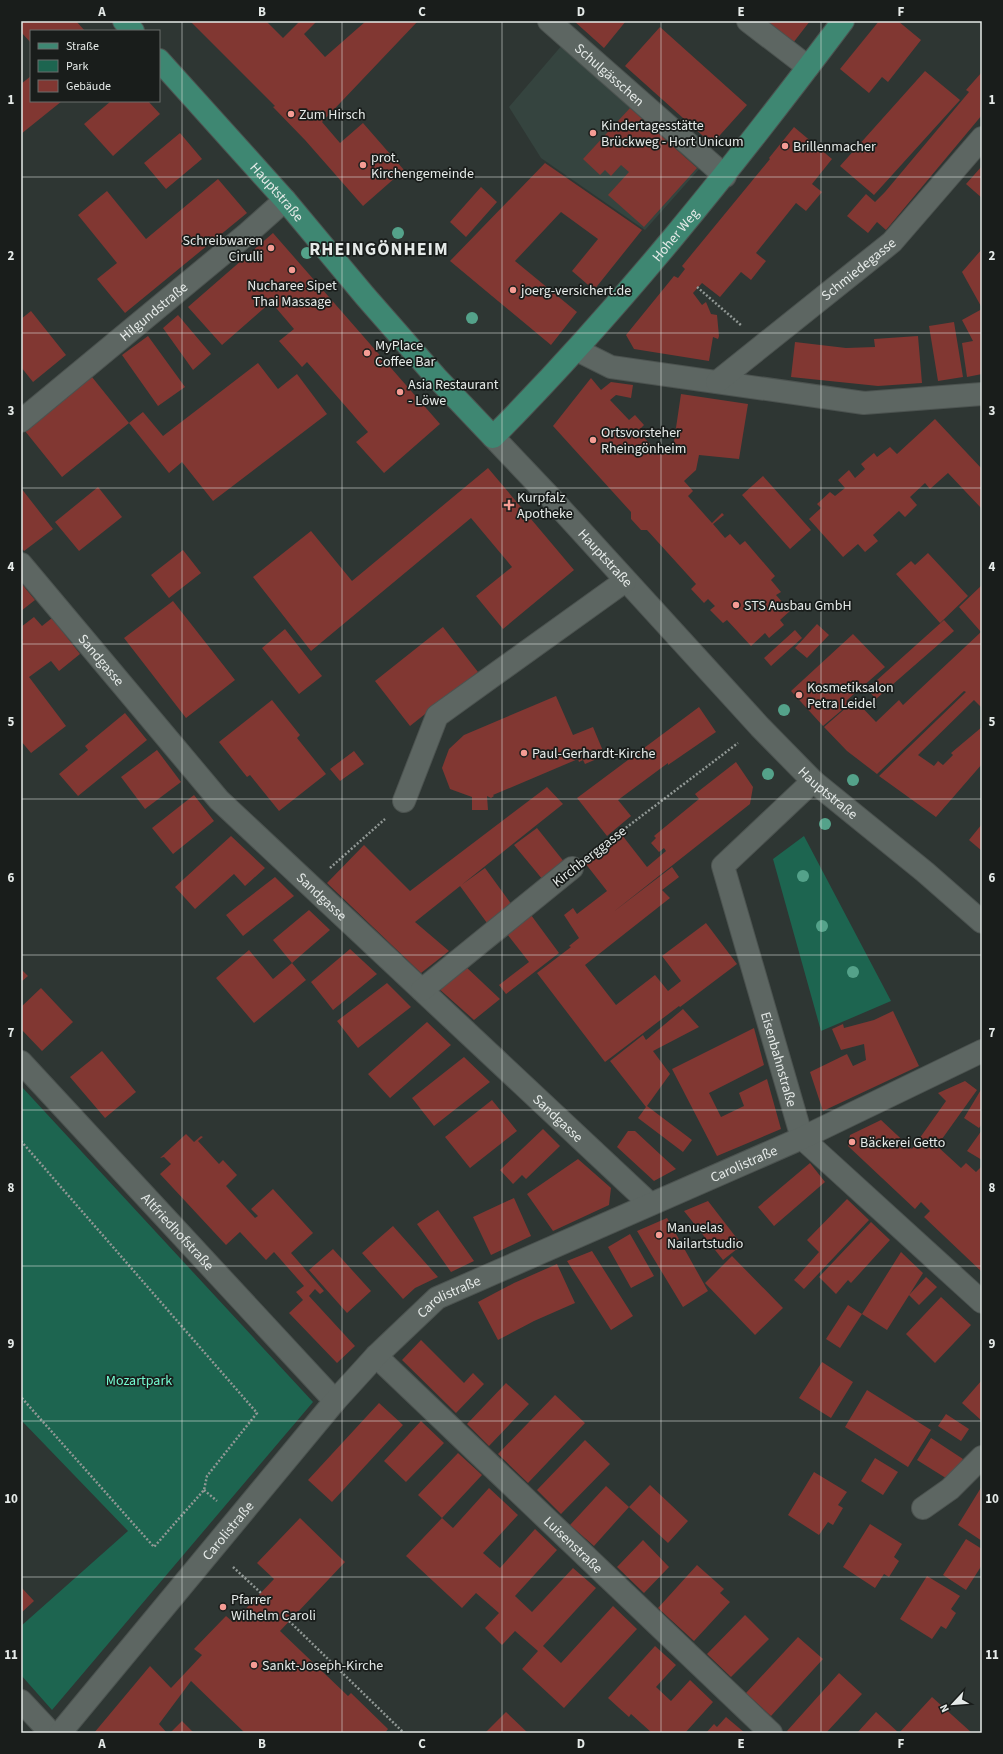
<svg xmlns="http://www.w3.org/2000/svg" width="1003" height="1754" viewBox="0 0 1003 1754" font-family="'Source Sans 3',sans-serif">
<rect width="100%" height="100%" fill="#2e3633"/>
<path fill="#35443f" d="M563 44 700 168 645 230 541 158 509 107Z"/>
<path fill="#1d6550" d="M804 836 891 1001 821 1031 773 859Z
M21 1086 313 1402 52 1710 21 1675V1626L128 1531 21 1420Z"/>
<path fill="#813732" d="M21 21H76L85 31H31V43L21 32Z
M190 21H266L283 38 300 21H317L304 34 325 57 366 21H418L322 122 340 143 363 123 404 170 363 206 305 140 273 107 275 106Z
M574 21H626L604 48Z
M765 21H810L793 43Z
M879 21H898L921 40 888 82 882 77 869 93 840 69Z
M660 27 747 105 712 144 625 66Z
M925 71 960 100 874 195 840 166Z
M982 72V115L886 230 877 222 868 233 847 216 866 194 875 202 885 192 969 92 966 90Z
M31 76V101H62L21 134V84Z
M111 101H148L160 114 113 156 84 124Z
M630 108 697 168 644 227 608 195 629 172 621 165 611 176 605 170 600 175 583 159Z
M794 127 832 159 812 184 822 192 806 211 796 203 756 253 766 261 751 280 741 272 720 297 702 283 693 293 702 305 706 302 711 314 717 315 719 336 718 339 713 337 709 361 634 349 626 335 674 276 678 278 685 269 682 266 770 159 769 158Z
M180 133 202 159 166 189 144 163Z
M545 163 642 230 594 290 572 271 598 239 561 212 515 261 577 312 551 345 450 261Z
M982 166V198L966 184Z
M218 179 247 213 125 313 97 279 117 263 78 215 107 191 146 239Z
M481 187 497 202 466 237 450 222Z
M273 233 440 424 384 473 356 442 368 432 307 362 302 367 279 341 294 329 271 302 222 345 188 307Z
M982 249V308L962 272Z
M982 309V374L967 377 962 343 973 341 962 320Z
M31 311 66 355 33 382 21 367V319Z
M178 315 211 354 193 370 163 328Z
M954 322 963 377 938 381 929 326Z
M148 336 185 387 158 406 122 355Z
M918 336 922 383 878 386 791 377 795 342 846 348 875 347 874 339Z
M258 363 278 389 297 374 327 414 213 501 182 462 169 473 129 423 143 412 163 436Z
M92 377 129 423 62 477 25 431Z
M591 378 601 390 611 382 633 385 631 398 616 395 610 400 629 420 635 415 644 425 638 431 651 445 673 448 681 394 748 404 739 459 699 455 696 470 684 481 693 491 688 496 712 523 722 513 724 515 713 524 725 538 730 534 740 545 745 541 775 576 771 580 781 592 776 595 790 611 780 620 784 625 769 638 765 633 751 646 727 620 723 623 710 610 715 606 708 599 704 603 691 589 696 584 647 530H641L631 519V512L553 426Z
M935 419 982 469V509L948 473 930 489 925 483 910 497 917 505 905 517 899 511 873 535 878 541 865 552 858 544 843 557 809 519 821 508 817 504 830 492 835 496 845 488 838 480 849 470 855 478 865 469 861 464 874 453 877 457 890 447 897 454Z
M488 468 574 570 503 629 476 596 512 567 471 518 311 651 253 577 311 531 352 581Z
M763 476 811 530 790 549 742 495Z
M98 487 122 517 79 551 55 522Z
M21 488 53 529 24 551 21 547Z
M183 550 201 573 169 598 151 575Z
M928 553 968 596 940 623 896 574 911 561 915 565Z
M21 583 35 600 21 611Z
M982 585V708L974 700 918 755 934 766 938 761 943 765 953 755 951 753 982 727V764L936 817 879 776 966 692 964 691 877 774 847 751 824 727 855 700 876 722 899 700 903 705 981 632 959 607Z
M173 601 235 680 186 718 124 638Z
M34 617 42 626 52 618 80 654 59 671 51 661 29 677 66 726 31 753 21 741V642L23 640 21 638V627Z
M944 620 954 631 876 699 867 689Z
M817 624 829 635 807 658 795 648Z
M443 627 478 672 410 726 375 681Z
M285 629 322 676 299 694 262 648Z
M795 630 802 638 771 666 764 658Z
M853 634 885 667 846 701 849 704 823 726 791 691Z
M556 696 573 735 593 727 603 751 597 754 599 758 585 764 583 760 579 762 578 759 493 795 494 796 491 798 487 796 488 810H472V797L450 789 442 768 449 749 464 735Z
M272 700 300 735 297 738 326 774 279 811 250 775 247 777 219 742Z
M699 707 716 732 668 765V763L618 800 631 816 607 836 577 798Z
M125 713 147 740 78 796 59 774 88 750 85 746Z
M157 750 181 782 145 809 121 777Z
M354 751 364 764 340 781 330 769Z
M736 762 753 787 750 804 612 913 672 867 679 877 662 890 670 898 585 965 616 1005 655 975 668 991 681 981 662 956 706 923 737 964 680 1007 679 1006 605 1062 537 973 571 947 569 946 579 938 564 915 573 908 577 914 607 891 585 863 622 835 647 867 666 851 664 848 659 852 651 843 656 838 654 836 699 799 695 794Z
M547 787 563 804 415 922 449 951 421 973 327 883 364 845 410 891Z
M194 795 214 821 173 854 152 828Z
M982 824V851L969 840Z
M537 828 565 863 543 880 514 845Z
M231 836 265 868 245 886 234 874 195 909 175 887Z
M485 868 512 905 487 923 460 886Z
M275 877 294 896 243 936 226 915Z
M309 910 330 930 292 963 273 940Z
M531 915 559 953 506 994 499 985 529 962 507 934Z
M350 949 377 974 333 1010 311 982Z
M249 950 273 979 292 963 306 980 254 1023 216 978Z
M465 966 500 999 474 1020 437 987Z
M21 969 28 976 21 982Z
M387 983 411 1007 358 1048 337 1021Z
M41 988 73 1022 42 1051 21 1029V1007Z
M683 1009 699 1027 653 1051 670 1074 647 1106 692 1140 683 1152 638 1118 646 1107 610 1061 643 1035 646 1040Z
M893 1011 919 1066 823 1111 810 1072 847 1054 853 1066 866 1060 864 1044 841 1050 832 1029 843 1024 844 1028 874 1020Z
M427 1022 451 1045 390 1098 368 1074Z
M754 1028 764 1065 709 1093 721 1117 744 1106 739 1093 767 1079 781 1129 717 1156 672 1069Z
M102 1051 136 1092 105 1118 70 1077Z
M464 1057 490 1082 434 1126 412 1098Z
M965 1081 977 1090 937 1146 961 1168 966 1163 976 1172 982 1166V1272L924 1217 930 1211 921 1202 915 1209 848 1146 850 1135 881 1120 912 1149 946 1101 938 1093Z
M982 1088V1124L979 1128 964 1118Z
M492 1100 517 1131 470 1168 445 1137Z
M543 1129 560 1146 526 1179 522 1175 513 1184 500 1170Z
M982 1130V1160L967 1151Z
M628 1131H635L676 1169 654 1181 617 1147Z
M186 1134 194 1142 201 1136 203 1137 198 1141 219 1164 223 1160 237 1175 226 1186 255 1218 258 1216 251 1209 273 1189 313 1233 291 1253 324 1291 320 1294 315 1289 309 1296 355 1346 337 1363 289 1313 303 1300 296 1292 304 1286 274 1252 266 1260 240 1232 226 1245 160 1174 171 1164 164 1157 160 1158Z
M578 1159 611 1188 609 1205 553 1231 527 1194Z
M810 1163 825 1182 774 1226 758 1207Z
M514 1198 531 1236 491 1255 473 1217Z
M847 1199 869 1220 804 1289 794 1280 819 1252 807 1240Z
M708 1201 742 1245 723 1260 684 1211Z
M438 1210 474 1261 451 1272 417 1224Z
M667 1218 708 1291 683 1307 637 1231Z
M871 1222 890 1240 851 1283 848 1280 836 1294 819 1277Z
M393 1226 438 1277 415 1288 403 1299 362 1253Z
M630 1234 654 1276 631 1288 608 1247Z
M333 1249 371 1291 347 1313 309 1270Z
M592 1251 633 1316 611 1330 567 1261Z
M901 1252 923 1273 887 1330 862 1314Z
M732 1256 783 1308 755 1335 705 1283Z
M557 1264 575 1303 534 1321 498 1340 478 1302 514 1283Z
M926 1277 937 1287 919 1305 909 1295Z
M941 1297 971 1325 935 1363 906 1334Z
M848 1305 862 1314 840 1348 826 1339Z
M421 1340 464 1383 473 1373 484 1384 456 1413 402 1360Z
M822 1362 853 1382 831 1418 799 1398Z
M982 1380V1421L962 1403Z
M506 1383 529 1404 489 1446 467 1424Z
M867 1390 931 1430 908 1467 845 1427Z
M555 1395 585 1423 528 1483 498 1454Z
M379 1403 403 1425 332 1502 308 1480Z
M946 1414 969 1429 961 1441 938 1426Z
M421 1421 444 1443 406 1482 384 1461Z
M931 1438 963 1459 949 1480 917 1460Z
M585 1440 610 1464 561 1514 537 1490Z
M458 1453 482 1475 442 1518 418 1495Z
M875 1458 898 1472 883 1495 861 1481Z
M814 1472 847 1492 838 1505 843 1508 833 1525 828 1522 819 1535 788 1515Z
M650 1485 688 1521 668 1543 629 1507 594 1546 570 1525 606 1486 629 1507Z
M982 1486V1541L958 1525Z
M489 1488 518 1515 483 1553 500 1568 535 1529 557 1550 515 1596 532 1612 573 1568 596 1588 543 1646 561 1663 613 1606 637 1629 564 1708 522 1669 538 1651 515 1631 502 1645 485 1628 499 1613 476 1593 462 1608 406 1556 442 1518 453 1528Z
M300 1518 345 1562 280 1631 348 1696 351 1693 388 1729 385 1733H245L191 1681 159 1724 167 1733H94L150 1666 171 1688 202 1655 194 1649 226 1616 233 1622 274 1579 257 1563Z
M870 1524 902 1544 894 1557 899 1561 889 1577 884 1574 875 1588 843 1567Z
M966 1539 982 1549V1565L966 1590 943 1575Z
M643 1540 669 1567 644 1593 617 1567Z
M697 1565 724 1589 720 1593 730 1602 694 1641 658 1608Z
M927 1576 960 1596 951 1609 956 1613 946 1629 941 1626 932 1639 900 1619Z
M21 1587 34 1601 21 1613Z
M745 1615 769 1639 731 1677 707 1654Z
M798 1637 823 1659 771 1716 746 1693Z
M655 1646 676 1665 656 1687 671 1701 690 1680 713 1702 685 1733H652L631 1714 629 1717 608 1698Z
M839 1673 862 1694 826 1733H789L787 1731Z
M932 1697 972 1733H857L876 1712 899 1733Z
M506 1712 528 1733H485Z
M726 1717 745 1733H706L714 1724 717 1727Z
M182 1721 194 1733H170Z"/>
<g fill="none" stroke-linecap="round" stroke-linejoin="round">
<defs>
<g id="minor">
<path id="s1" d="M549 21 725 176"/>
<path d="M748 21 808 67"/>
<path d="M577 350 611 367 864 403 982 394"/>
<path id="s2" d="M717 382 892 242 982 138"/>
<path id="s3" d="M21 421 248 233 285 200"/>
<path id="s4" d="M493 437 551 498 760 727 813 781 925 872 982 922"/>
<path id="s5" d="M21 564 219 800 650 1204"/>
<path id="s6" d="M813 781 723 866 802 1138 982 1302"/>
<path d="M404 801 437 716 625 581"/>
<path d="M422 990 572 868"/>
<path id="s7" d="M21 1062 335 1401"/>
<path id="s8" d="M376 1356 771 1733"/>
<path d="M923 1508 950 1489 982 1457"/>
<path d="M21 1701 51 1733"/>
<path id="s9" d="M60 1733 335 1401 376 1356 437 1298 802 1138 982 1051"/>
</g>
<g id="major">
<path d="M124 21 133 31"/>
<path id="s10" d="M159 60 285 200 365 296 436 377 493 437C621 308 734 166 843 21"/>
</g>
</defs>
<use href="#minor" stroke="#4c5350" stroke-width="24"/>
<use href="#major" stroke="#4c5350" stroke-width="24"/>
<path stroke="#919895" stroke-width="2.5" stroke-dasharray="2 2" stroke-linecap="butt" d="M697 287 742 326
M594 852 738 743
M330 868 385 819
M21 1141 257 1413 207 1476 204 1490 154 1547 21 1397
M204 1490 217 1501
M233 1567 261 1593
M289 1621 404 1733"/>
<use href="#minor" stroke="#5d6662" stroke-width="22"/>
<use href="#major" stroke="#3e8772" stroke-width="22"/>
</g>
<g fill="#54a28a">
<circle cx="398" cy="233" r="6"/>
<circle cx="307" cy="253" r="6"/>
<circle cx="472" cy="318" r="6"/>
<circle cx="784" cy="710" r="6"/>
<circle cx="768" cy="774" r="6"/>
<circle cx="853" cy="780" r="6"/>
<circle cx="825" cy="824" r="6"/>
<circle cx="803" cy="876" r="6"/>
<circle cx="822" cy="926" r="6"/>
<circle cx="853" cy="972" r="6"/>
</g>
<path fill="none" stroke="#e5eae8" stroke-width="1" stroke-opacity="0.55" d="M182 21V1733M342 21V1733M502 21V1733M661 21V1733M821 21V1733M21 177H982M21 333H982M21 488H982M21 644H982M21 799H982M21 955H982M21 1110H982M21 1266H982M21 1421H982M21 1577H982"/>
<g fill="#f59c94" stroke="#191d1b" stroke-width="1.5">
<circle cx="291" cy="114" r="4"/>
<circle cx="593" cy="133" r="4"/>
<circle cx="785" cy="146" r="4"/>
<circle cx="363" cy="165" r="4"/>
<circle cx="271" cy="248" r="4"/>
<circle cx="292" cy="270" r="4"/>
<circle cx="513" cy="290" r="4"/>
<circle cx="367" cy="353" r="4"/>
<circle cx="400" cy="392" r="4"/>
<circle cx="593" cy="440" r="4"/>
<path d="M507 499h4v4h4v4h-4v4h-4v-4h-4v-4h4z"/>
<circle cx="736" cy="605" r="4"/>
<circle cx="799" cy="695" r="4"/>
<circle cx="524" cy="753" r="4"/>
<circle cx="852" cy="1142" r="4"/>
<circle cx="659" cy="1235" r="4"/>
<circle cx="223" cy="1607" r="4"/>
<circle cx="254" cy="1665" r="4"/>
</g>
<g text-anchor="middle" stroke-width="3.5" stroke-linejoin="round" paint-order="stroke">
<g font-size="14" fill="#e5eae8" stroke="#191d1b">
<text dy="5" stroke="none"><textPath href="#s1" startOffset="81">Schulgässchen</textPath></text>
<text dy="5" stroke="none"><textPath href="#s10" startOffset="177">Hauptstraße</textPath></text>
<text dy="5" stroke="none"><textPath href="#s10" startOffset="776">Hoher Weg</textPath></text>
<text dy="5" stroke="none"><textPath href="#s2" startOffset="181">Schmiedegasse</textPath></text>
<text dy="5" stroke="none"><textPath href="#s3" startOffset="172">Hilgundstraße</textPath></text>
<text dy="5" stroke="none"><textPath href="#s4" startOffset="165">Hauptstraße</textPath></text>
<text dy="5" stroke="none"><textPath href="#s5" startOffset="125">Sandgasse</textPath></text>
<text dy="5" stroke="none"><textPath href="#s4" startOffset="489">Hauptstraße</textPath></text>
<text transform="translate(589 856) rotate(-38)" y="5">Kirchberggasse</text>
<text dy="5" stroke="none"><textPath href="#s5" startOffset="449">Sandgasse</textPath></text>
<text dy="5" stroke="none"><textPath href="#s6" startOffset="325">Eisenbahnstraße</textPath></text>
<text dy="5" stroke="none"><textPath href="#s5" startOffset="773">Sandgasse</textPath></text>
<text dy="5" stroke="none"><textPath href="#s9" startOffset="911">Carolistraße</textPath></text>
<text dy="5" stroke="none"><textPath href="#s7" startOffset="231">Altfriedhofstraße</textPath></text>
<text dy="5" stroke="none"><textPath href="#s9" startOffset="587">Carolistraße</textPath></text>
<text dy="5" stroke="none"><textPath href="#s9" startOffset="263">Carolistraße</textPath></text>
<text dy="5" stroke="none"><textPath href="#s8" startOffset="273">Luisenstraße</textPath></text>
</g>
<g font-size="14" fill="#e5eae8" stroke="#191d1b" text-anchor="start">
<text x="299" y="119">Zum Hirsch</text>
<text x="601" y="130">Kindertagesstätte<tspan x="601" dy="16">Brückweg - Hort Unicum</tspan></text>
<text x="793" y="151">Brillenmacher</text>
<text x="371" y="162">prot.<tspan x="371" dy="16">Kirchengemeinde</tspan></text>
<text x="263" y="245" text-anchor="end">Schreibwaren<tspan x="263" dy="16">Cirulli</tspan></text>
<text x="292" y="290" text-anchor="middle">Nucharee Sipet<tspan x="292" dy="16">Thai Massage</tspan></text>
<text x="521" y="295">joerg-versichert.de</text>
<text x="375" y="350">MyPlace<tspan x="375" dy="16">Coffee Bar</tspan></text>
<text x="408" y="389">Asia Restaurant<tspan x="408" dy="16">- Löwe</tspan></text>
<text x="601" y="437">Ortsvorsteher<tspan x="601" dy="16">Rheingönheim</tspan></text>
<text x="517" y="502">Kurpfalz<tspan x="517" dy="16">Apotheke</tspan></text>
<text x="744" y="610">STS Ausbau GmbH</text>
<text x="807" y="692">Kosmetiksalon<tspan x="807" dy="16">Petra Leidel</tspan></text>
<text x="532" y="758">Paul-Gerhardt-Kirche</text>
<text x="860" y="1147">Bäckerei Getto</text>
<text x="667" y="1232">Manuelas<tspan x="667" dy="16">Nailartstudio</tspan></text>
<text x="231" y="1604">Pfarrer<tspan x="231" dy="16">Wilhelm Caroli</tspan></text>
<text x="262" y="1670">Sankt-Joseph-Kirche</text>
</g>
<g font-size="14" fill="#74fbd1" stroke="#191d1b">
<text x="139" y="1385">Mozartpark</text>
</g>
<g font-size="18" font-weight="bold" letter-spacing="1" fill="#e5eae8" stroke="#191d1b">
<text x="379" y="255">RHEINGÖNHEIM</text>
</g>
</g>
<rect width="1003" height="1754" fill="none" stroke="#191d1b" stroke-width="44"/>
<rect x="30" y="30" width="130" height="72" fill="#191d1b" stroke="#6b6f6d"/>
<rect x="38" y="43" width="20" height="6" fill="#3e8772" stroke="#6b6f6d"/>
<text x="66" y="50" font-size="12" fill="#e5eae8">Straße</text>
<rect x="38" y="60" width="20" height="12" fill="#1d6550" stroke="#6b6f6d"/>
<text x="66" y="70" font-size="12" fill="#e5eae8">Park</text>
<rect x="38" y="80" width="20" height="12" fill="#813732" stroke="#6b6f6d"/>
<text x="66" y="90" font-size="12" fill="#e5eae8">Gebäude</text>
<g transform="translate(953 1704) rotate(244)" stroke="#191d1b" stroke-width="3" paint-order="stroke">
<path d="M0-3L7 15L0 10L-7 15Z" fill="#e5eae8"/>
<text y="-6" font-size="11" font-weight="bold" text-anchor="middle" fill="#e5eae8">N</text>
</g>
<rect x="22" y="22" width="959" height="1710" fill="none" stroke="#e5eae8" stroke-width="1.5"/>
<g font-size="13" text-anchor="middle" font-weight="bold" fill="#e5eae8">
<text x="102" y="16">A</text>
<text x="262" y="16">B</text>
<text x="422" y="16">C</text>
<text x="581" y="16">D</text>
<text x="741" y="16">E</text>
<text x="901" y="16">F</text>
<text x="11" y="104">1</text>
<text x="992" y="104">1</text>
<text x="11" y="260">2</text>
<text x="992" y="260">2</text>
<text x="11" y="415">3</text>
<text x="992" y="415">3</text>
<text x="11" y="571">4</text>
<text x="992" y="571">4</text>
<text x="11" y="726">5</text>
<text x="992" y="726">5</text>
<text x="11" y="882">6</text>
<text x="992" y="882">6</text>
<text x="11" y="1037">7</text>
<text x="992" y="1037">7</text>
<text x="11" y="1192">8</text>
<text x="992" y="1192">8</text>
<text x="11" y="1348">9</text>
<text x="992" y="1348">9</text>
<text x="11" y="1503">10</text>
<text x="992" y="1503">10</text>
<text x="11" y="1659">11</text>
<text x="992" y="1659">11</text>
<text x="102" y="1748">A</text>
<text x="262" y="1748">B</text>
<text x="422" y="1748">C</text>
<text x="581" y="1748">D</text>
<text x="741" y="1748">E</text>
<text x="901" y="1748">F</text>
</g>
</svg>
